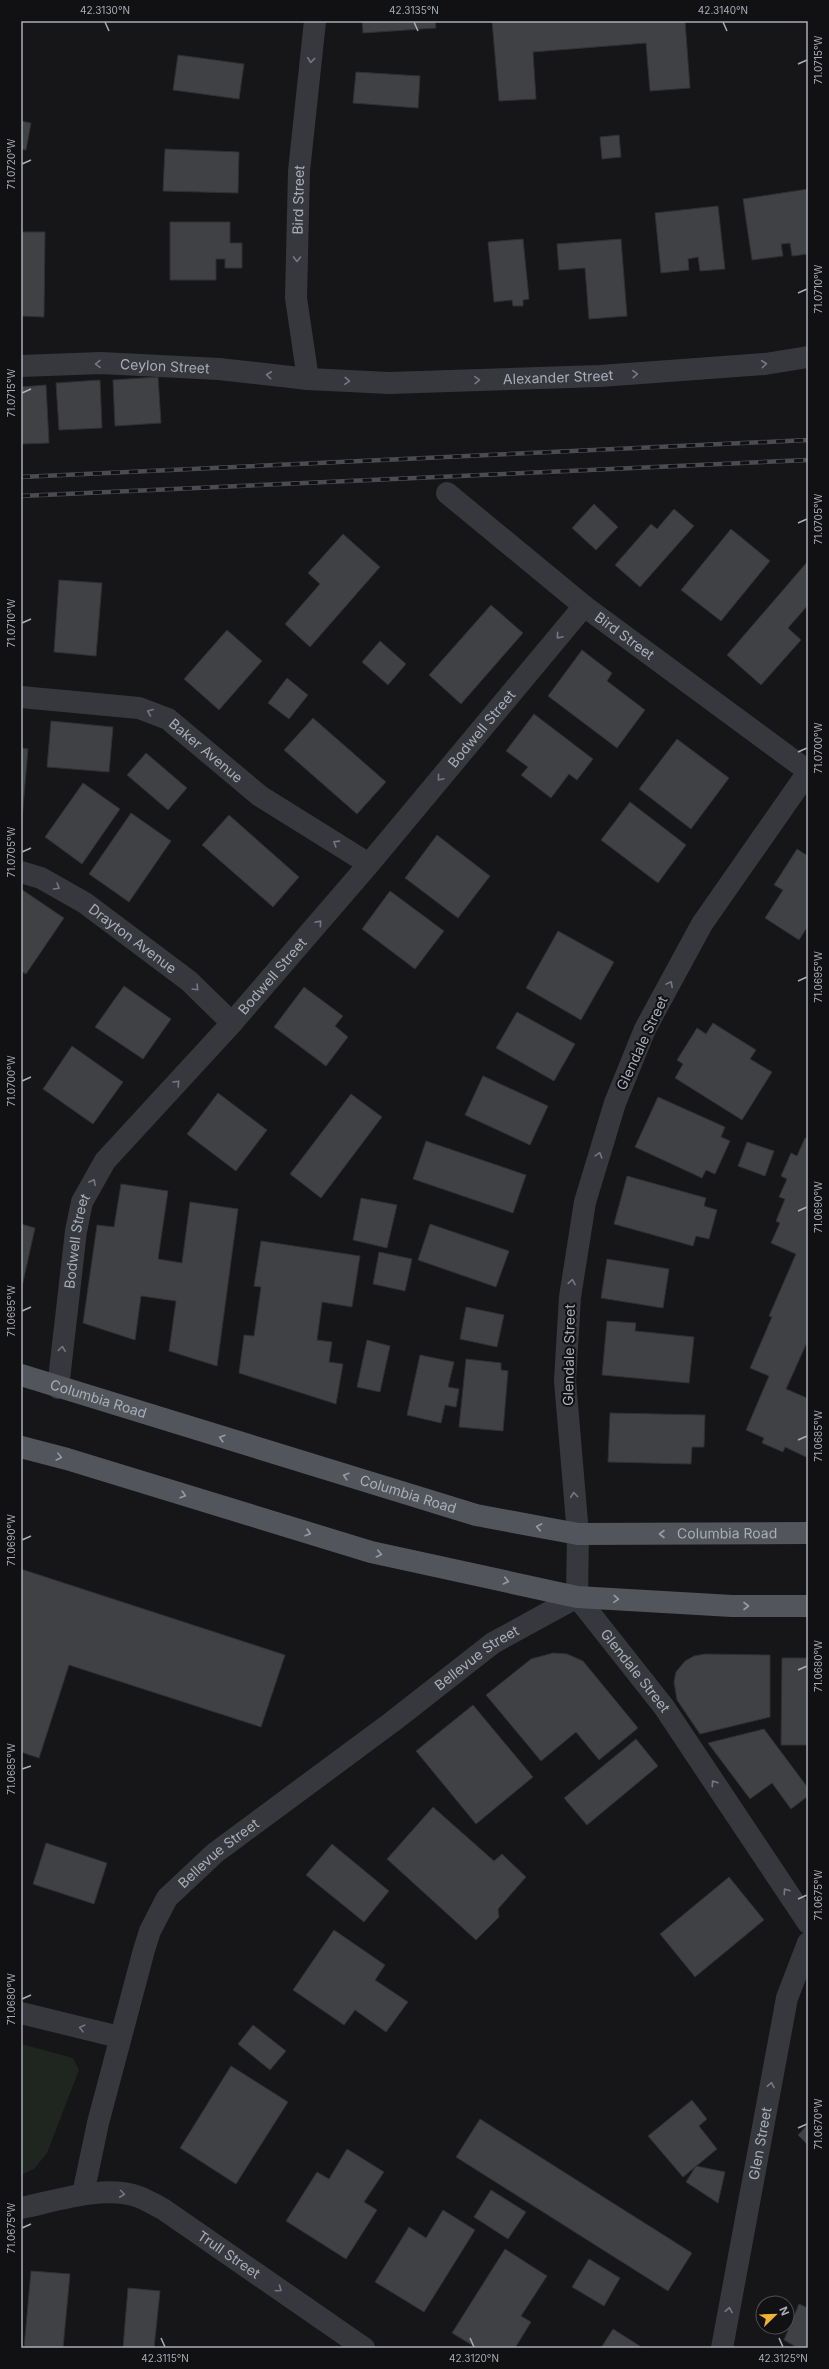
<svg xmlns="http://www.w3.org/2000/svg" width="829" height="2369" viewBox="0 0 829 2369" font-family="Inter,sans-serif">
<rect width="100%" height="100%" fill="#161618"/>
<path fill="#1e261f" d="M21 2044 73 2058 79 2070 47 2153 34 2169 21 2175Z"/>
<path fill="#404145" stroke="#303034" d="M362 21H435L436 28 363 33Z
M492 21H685L690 88 650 91 646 43 533 52 536 99 499 101Z
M178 55 244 64 239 99 173 90Z
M356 72 420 76 418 108 353 103Z
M21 121 31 123 26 150 21 149Z
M619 135 621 157 602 159 600 137Z
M165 149 239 152 238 193 163 191Z
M808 189V254L792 256 790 243 781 244 783 256 752 260 743 199Z
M718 206 725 269 700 271 698 257 688 259 689 270 661 273 655 213Z
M170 222H230V243H242V268H225V259H216V280H170Z
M21 232H45L44 317 21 316Z
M523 239 529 299 523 300V306H513L512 300 494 302 488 242Z
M621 239 627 316 589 319 585 268 559 270 557 244Z
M158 377 161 423 115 426 113 380Z
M100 380 102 428 59 430 56 383Z
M46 385 49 443 21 444V387Z
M594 504 618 527 596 550 572 528Z
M674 509 694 526 640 587 615 565 651 524 657 529Z
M731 529 770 561 721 621 681 590Z
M343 534 380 567 310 647 285 624 320 584 308 573Z
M808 561V605L788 628 801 640 761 685 727 655Z
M59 580 102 583 96 656 54 652Z
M491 605 523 633 461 704 429 675Z
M227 630 262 661 219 710 184 679Z
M380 641 406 664 388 685 362 662Z
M582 650 612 673 607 681 645 710 617 748 548 696Z
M287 678 308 695 289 719 268 703Z
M534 714 593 759 577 780 569 774 551 798 521 775 528 767 506 751Z
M313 718 386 782 357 814 284 750Z
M51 721 113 727 109 772 47 767Z
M677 739 729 778 691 829 639 789Z
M21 748 28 749 22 819H21Z
M146 753 187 788 168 810 127 775Z
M83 783 120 809 82 864 45 837Z
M630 802 686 845 658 883 601 840Z
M131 813 171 841 129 902 89 874Z
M229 815 299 877 273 907 202 845Z
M437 835 490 876 458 918 405 878Z
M797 849 808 856V926L799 940 765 918 783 890 774 885Z
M21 889 64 918 26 974 21 971Z
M390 891 444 931 415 969 362 929Z
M558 931 614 962 581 1020 526 988Z
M124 986 171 1019 143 1059 95 1027Z
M304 987 343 1016 335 1026 348 1037 326 1066 274 1027Z
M517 1012 575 1044 554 1081 496 1048Z
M713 1023 756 1050 750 1059 772 1072 742 1120 675 1078 683 1064 677 1060 697 1028 706 1034Z
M72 1046 123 1082 93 1124 43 1089Z
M483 1076 548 1106 530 1145 465 1115Z
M218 1093 267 1130 236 1171 187 1134Z
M351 1094 382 1117 321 1198 290 1174Z
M658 1097 725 1127 721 1137 730 1141 715 1174 706 1170 702 1178 635 1147Z
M805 1138 808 1140V1340L786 1389 807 1398 808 1395V1452L806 1457 785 1447 783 1452 762 1443 764 1438 746 1430 769 1376 750 1368 772 1317 769 1316 796 1254 771 1243 780 1223 776 1221 785 1199 779 1197 787 1179 781 1176 791 1153 797 1156Z
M426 1141 526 1175 513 1213 413 1179Z
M747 1142 774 1151 765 1176 738 1166Z
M627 1176 706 1198 704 1206 717 1210 709 1239 696 1236 693 1246 614 1224Z
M121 1184 168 1191 158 1259 182 1263 190 1202 238 1209 217 1366 169 1351 176 1301 141 1296 135 1340 83 1323 97 1225 114 1227Z
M361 1198 397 1205 387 1248 353 1240Z
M21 1224 35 1228 21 1291Z
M430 1224 509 1251 496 1287 418 1260Z
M261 1241 360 1256 352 1307 322 1302 317 1340 332 1342 329 1362 343 1364 336 1404 239 1373 244 1335 254 1336 261 1287 254 1286Z
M379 1252 412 1259 405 1291 373 1284Z
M607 1259 669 1269 663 1308 601 1298Z
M466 1307 504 1315 497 1347 460 1339Z
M607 1321 636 1323 635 1331 694 1337 689 1383 602 1375Z
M367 1340 390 1346 380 1392 357 1387Z
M420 1355 454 1362 448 1387 459 1389 456 1407 445 1405 441 1423 407 1415Z
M466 1359 501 1363V1370L508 1371 503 1431 459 1427Z
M610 1413 705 1415 704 1447H692L691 1464 608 1462Z
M21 1569 285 1655 261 1727 69 1665 39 1758 21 1752Z
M553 1653 567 1654 583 1661 638 1728 599 1760 576 1732 541 1761 486 1695 531 1659Z
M705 1654 770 1655V1717L700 1734 677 1700 674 1682 676 1672 685 1661 694 1656Z
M782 1658H808V1745H781Z
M473 1705 533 1777 476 1824 416 1751Z
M764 1729 808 1788V1796L791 1809 772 1783 750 1799 708 1743Z
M636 1739 658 1766 587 1825 564 1798Z
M433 1807 494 1861 502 1854 526 1877 498 1909 499 1917 476 1940 387 1859Z
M46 1843 107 1863 94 1904 33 1884Z
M332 1844 389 1891 364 1922 306 1875Z
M729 1877 764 1920 695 1977 660 1934Z
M334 1930 385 1965 375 1980 408 2002 386 2032 355 2010 344 2025 293 1990Z
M253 2025 286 2051 270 2070 238 2044Z
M231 2066 288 2102 236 2184 180 2148Z
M692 2100 707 2119 699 2126 717 2149 683 2177 648 2136Z
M480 2119 692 2253 668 2291 456 2157Z
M808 2124V2145L798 2135Z
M347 2149 384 2172 364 2202 377 2210 346 2259 286 2221 317 2172 329 2179Z
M696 2166 725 2172 718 2203 686 2182Z
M491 2190 526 2212 508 2239 474 2217Z
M443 2210 475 2230 424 2312 375 2282 409 2227 426 2238Z
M505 2249 547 2276 521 2316 531 2322 515 2348H477L452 2333Z
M589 2259 620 2278 604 2306 572 2287Z
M31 2271 70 2274 63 2348H24Z
M128 2288 160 2291 154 2348H123Z
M799 2304 808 2308V2348H798L784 2340Z
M613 2329 643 2348H601Z"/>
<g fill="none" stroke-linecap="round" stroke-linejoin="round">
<g stroke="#37383d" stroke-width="22">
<path id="s1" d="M21 366 101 363 219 369 308 379 389 383 600 376 765 364 808 357"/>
<path id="s2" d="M308 379 296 298 299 171 315 21"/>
<path id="s3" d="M447 493 584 606 808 771"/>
<path id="s4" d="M21 697 139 708 168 719 260 796 369 864"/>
<path id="s5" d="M808 772 702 924 645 1029 615 1103 585 1202 570 1297 565 1381 578 1534 577 1597 664 1707 808 1923"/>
<path id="s6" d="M21 872 41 878 85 903 189 981 232 1023"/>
<path id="s7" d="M58 1388 76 1231 82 1202 105 1161 232 1023 369 864 584 606"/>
<path d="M21 2013 119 2037"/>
<path id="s8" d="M83 2194 98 2123 144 1950 150 1931 167 1898 215 1853 392 1722 493 1643 577 1597"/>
<path id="s9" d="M21 2208C55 2201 105 2184 139 2197 147 2200 155 2205 163 2209L364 2348"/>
<path id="s10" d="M722 2348 787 1998 808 1943"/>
</g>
<g stroke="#53555c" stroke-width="22">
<path id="s11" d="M21 1375 476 1515 578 1534 808 1533"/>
<path d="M21 1447 67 1459 371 1552 577 1597 732 1606H808"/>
</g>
<defs>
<path id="rail" d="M21 477 808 440
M21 496 808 460"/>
</defs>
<use href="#rail" stroke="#4a4c52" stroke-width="4.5"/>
<use href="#rail" stroke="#111113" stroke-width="3" stroke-dasharray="9" stroke-linecap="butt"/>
</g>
<defs><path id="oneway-chevron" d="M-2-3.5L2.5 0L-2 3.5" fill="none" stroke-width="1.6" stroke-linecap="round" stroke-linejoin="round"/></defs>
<g stroke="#757881">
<use href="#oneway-chevron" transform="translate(311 60) rotate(96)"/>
<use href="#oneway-chevron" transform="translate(297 259) rotate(91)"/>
<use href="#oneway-chevron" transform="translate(98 364) rotate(179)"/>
<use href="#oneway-chevron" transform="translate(764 364) rotate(-6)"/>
<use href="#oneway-chevron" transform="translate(635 374) rotate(-4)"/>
<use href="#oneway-chevron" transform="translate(269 375) rotate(-174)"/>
<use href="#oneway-chevron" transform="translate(477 380) rotate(-2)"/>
<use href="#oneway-chevron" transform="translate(347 381) rotate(3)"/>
<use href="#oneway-chevron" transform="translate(559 636) rotate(130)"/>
<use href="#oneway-chevron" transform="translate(150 712) rotate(-158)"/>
<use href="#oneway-chevron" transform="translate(440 778) rotate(130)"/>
<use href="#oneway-chevron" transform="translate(336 843) rotate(-148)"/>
<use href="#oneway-chevron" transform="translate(57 887) rotate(30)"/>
<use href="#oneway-chevron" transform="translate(319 923) rotate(-49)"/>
<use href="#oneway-chevron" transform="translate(670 984) rotate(-62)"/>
<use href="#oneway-chevron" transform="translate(196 988) rotate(45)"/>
<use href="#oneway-chevron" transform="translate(177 1083) rotate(-47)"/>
<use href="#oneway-chevron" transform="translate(599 1155) rotate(-73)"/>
<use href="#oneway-chevron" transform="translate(93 1182) rotate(-61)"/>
<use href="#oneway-chevron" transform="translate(572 1282) rotate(-81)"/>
<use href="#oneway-chevron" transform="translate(62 1349) rotate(-83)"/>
<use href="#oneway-chevron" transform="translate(574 1495) rotate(-95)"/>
<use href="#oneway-chevron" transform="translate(714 1783) rotate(-124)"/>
<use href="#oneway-chevron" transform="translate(786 1891) rotate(-124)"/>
<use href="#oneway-chevron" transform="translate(82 2028) rotate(-166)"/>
<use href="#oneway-chevron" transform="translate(771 2085) rotate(-79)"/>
<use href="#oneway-chevron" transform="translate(122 2194) rotate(7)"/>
<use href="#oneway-chevron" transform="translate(279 2289) rotate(35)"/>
<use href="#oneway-chevron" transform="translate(729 2310) rotate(-80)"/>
</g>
<g stroke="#979ba6">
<use href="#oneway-chevron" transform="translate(222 1438) rotate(-163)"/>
<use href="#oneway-chevron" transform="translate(59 1457) rotate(14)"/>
<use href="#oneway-chevron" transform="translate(346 1476) rotate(-163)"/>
<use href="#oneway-chevron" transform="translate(183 1495) rotate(17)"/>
<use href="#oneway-chevron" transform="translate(539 1527) rotate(-169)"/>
<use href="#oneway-chevron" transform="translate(308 1533) rotate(17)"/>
<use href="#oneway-chevron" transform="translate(662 1534) rotate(180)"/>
<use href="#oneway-chevron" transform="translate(379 1554) rotate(13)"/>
<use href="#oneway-chevron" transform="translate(506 1581) rotate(13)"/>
<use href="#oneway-chevron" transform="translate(616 1599) rotate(3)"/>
<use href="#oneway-chevron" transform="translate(746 1606)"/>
</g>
<path fill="none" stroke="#a8adb8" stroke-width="1.5" d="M105 22 109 31M414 22 418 31M723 22 727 31M798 64 807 60M22 164 31 160M798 293 807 289M22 393 31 389M798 523 807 519M22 623 31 619M798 752 807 748M22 852 31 848M798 981 807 977M22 1081 31 1077M798 1211 807 1207M22 1311 31 1307M798 1440 807 1436M22 1540 31 1536M798 1670 807 1666M22 1769 31 1766M798 1899 807 1895M22 1999 31 1995M798 2128 807 2124M22 2228 31 2224M161 2338 165 2347M470 2338 474 2347M779 2338 783 2347"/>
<g text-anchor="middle" stroke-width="4" stroke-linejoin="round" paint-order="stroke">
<g font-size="14" fill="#a8adb8" stroke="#111113">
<text dy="5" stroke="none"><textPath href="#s2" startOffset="180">Bird Street</textPath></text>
<text dy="5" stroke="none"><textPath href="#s1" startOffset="144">Ceylon Street</textPath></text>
<text dy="5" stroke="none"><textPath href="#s1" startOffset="538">Alexander Street</textPath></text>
<text dy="5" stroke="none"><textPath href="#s3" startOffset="228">Bird Street</textPath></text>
<text dy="5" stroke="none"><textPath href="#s7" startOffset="808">Bodwell Street</textPath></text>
<text dy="5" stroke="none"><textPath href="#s4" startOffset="199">Baker Avenue</textPath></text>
<text dy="5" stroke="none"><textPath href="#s6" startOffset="131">Drayton Avenue</textPath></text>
<text dy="5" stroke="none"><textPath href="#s7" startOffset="484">Bodwell Street</textPath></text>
<text transform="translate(642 1043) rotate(-65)" y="5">Glendale Street</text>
<text dy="5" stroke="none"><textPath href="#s7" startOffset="148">Bodwell Street</textPath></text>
<text transform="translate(569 1355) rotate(-89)" y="5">Glendale Street</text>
<text dy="5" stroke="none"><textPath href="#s11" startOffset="81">Columbia Road</textPath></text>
<text dy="5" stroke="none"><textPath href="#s11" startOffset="405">Columbia Road</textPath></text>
<text dy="5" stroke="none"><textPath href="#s11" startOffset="729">Columbia Road</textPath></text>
<text dy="5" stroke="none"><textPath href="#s8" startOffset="701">Bellevue Street</textPath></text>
<text dy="5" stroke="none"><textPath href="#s5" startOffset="979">Glendale Street</textPath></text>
<text dy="5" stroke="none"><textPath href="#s8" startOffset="377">Bellevue Street</textPath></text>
<text dy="5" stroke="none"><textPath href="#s10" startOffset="208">Glen Street</textPath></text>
<text dy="5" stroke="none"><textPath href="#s9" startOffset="227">Trull Street</textPath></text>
</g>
</g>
<rect width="829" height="2369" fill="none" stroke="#111113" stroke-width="44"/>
<g transform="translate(775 2315) rotate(67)"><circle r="19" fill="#111113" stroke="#4d4f55"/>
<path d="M0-3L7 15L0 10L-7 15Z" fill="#f2b134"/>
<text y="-6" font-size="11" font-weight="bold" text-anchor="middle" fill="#a8adb8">N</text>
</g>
<rect x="22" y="22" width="785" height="2325" fill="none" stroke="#a8adb8" stroke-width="1.5"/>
<g font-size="10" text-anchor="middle" fill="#a8adb8">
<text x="105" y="14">42.3130°N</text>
<text x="414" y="14">42.3135°N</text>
<text x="723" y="14">42.3140°N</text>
<text transform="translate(818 60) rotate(-90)" y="4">71.0715°W</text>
<text transform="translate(11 164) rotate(-90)" y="4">71.0720°W</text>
<text transform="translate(818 289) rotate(-90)" y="4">71.0710°W</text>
<text transform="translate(11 393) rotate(-90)" y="4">71.0715°W</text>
<text transform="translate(818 519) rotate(-90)" y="4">71.0705°W</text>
<text transform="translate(11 623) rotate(-90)" y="4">71.0710°W</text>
<text transform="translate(818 748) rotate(-90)" y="4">71.0700°W</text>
<text transform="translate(11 852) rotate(-90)" y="4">71.0705°W</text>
<text transform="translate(818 977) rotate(-90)" y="4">71.0695°W</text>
<text transform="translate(11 1081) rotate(-90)" y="4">71.0700°W</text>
<text transform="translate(818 1207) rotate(-90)" y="4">71.0690°W</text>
<text transform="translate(11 1311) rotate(-90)" y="4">71.0695°W</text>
<text transform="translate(818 1436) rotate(-90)" y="4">71.0685°W</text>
<text transform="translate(11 1540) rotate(-90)" y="4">71.0690°W</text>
<text transform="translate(818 1666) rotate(-90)" y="4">71.0680°W</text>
<text transform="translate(11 1769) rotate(-90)" y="4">71.0685°W</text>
<text transform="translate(818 1895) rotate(-90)" y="4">71.0675°W</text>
<text transform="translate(11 1999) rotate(-90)" y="4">71.0680°W</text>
<text transform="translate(818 2124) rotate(-90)" y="4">71.0670°W</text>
<text transform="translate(11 2228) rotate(-90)" y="4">71.0675°W</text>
<text x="165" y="2362">42.3115°N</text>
<text x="474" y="2362">42.3120°N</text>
<text x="783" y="2362">42.3125°N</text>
</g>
</svg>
